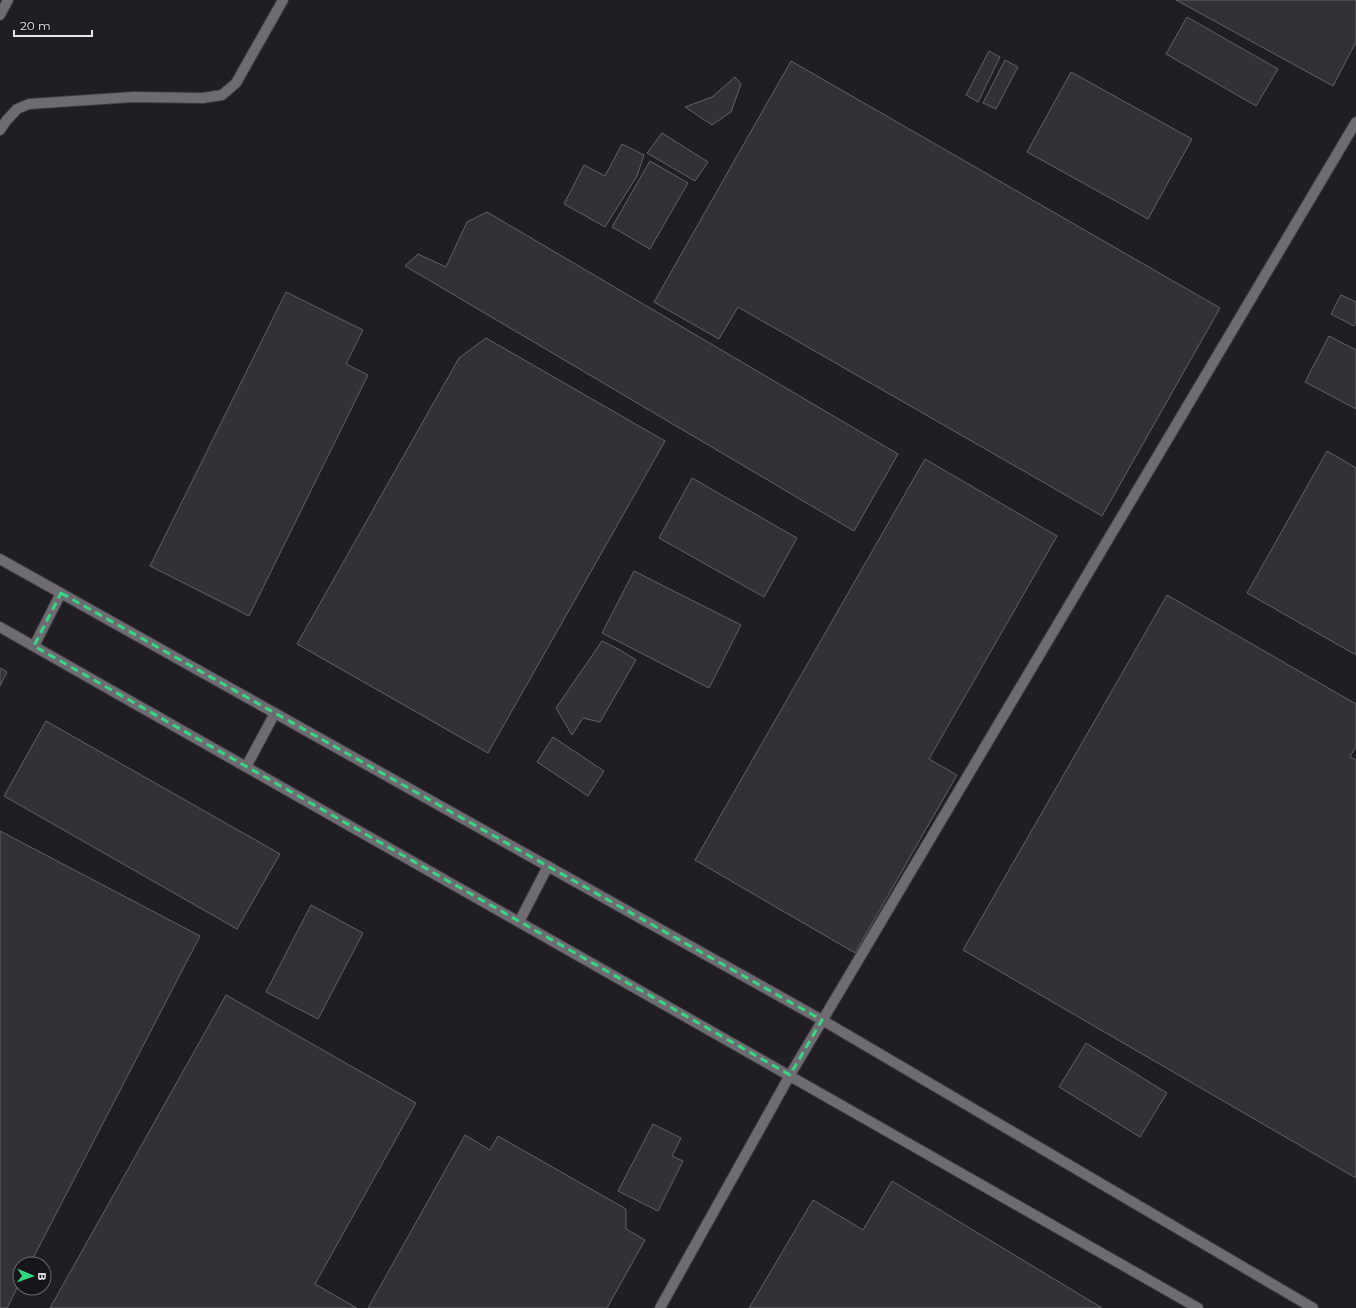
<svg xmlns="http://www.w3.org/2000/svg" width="1356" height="1308" viewBox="0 0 1356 1308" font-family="Montserrat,sans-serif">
<rect width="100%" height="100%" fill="#201e23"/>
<path fill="#333137" stroke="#636066" d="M1176 0H1356V42L1333 86Z
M1187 17 1278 69 1256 106 1166 54Z
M989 51 1000 57 978 102 966 95Z
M1005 60 1018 67 996 109 983 103Z
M791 61 1220 308 1102 516 738 307 719 339 654 302Z
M1071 72 1192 139 1148 219 1027 152Z
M735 77 741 84 731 112 712 125 685 107 712 97Z
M662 133 708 162 695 181 647 153Z
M622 144 644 155 637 176 605 227 564 204 584 165 605 176Z
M650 161 688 183 650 249 612 227Z
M487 212 898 454 854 531 405 266 418 254 446 267 467 222Z
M286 292 363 330 346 364 368 375 249 616 150 566Z
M1341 295 1356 302V322L1354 326 1331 314Z
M1329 336 1356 350V409L1305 382Z
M486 338 665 441 488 753 297 644 459 358Z
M1327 451 1356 468V655L1247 593Z
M925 459 1057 536 929 759 957 775 855 953 695 860Z
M692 478 797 538 764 597 659 538Z
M634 571 741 625 709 688 602 633Z
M1167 595 1356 704V746L1350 757 1356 760V1178L963 950Z
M602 641 620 650 636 660 600 722 583 718 572 735 556 708Z
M0 668 7 672 0 686Z
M46 721 280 854 237 929 4 796Z
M553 737 604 771 588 796 537 762Z
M0 831 200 936 30 1264H20V1282L7 1308H0Z
M311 905 363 933 318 1019 266 992Z
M226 995 416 1103 315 1284 357 1308H50Z
M1086 1043 1167 1093 1140 1137 1059 1087Z
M653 1124 681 1138 672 1156 683 1161 658 1211 618 1191Z
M465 1135 490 1150 498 1136 626 1209V1229L645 1240 607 1308H368Z
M892 1181 1102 1308H749L813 1200 863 1230Z"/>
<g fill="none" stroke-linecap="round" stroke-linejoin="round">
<defs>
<path id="minor" d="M0 15 8 0
M0 130 6 121 17 109 29 104 133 97 203 98 222 95 236 83 283 0
M0 559 822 1020 1313 1308
M0 627C399 854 799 1080 1198 1308
M34 646 61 593
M246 767 275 713
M519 922 548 866
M660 1308 790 1075 1356 122"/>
</defs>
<use href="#minor" stroke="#3c3a3e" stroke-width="12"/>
<use href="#minor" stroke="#6e6b72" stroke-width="10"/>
</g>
<path fill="none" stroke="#34d881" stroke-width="3" stroke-dasharray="8 5" stroke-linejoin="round" d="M61 593 822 1020 790 1075 34 646Z"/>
<g transform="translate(32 1276) rotate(92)"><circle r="19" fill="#17141a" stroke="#6c696e"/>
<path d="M0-3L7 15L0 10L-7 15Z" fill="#34d881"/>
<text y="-6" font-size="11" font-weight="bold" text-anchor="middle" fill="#ebe9ed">B</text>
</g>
<path d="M14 30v6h78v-6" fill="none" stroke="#ebe9ed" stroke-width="2"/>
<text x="20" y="30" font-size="12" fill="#ebe9ed" stroke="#17141a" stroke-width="3" paint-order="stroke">20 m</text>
</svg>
